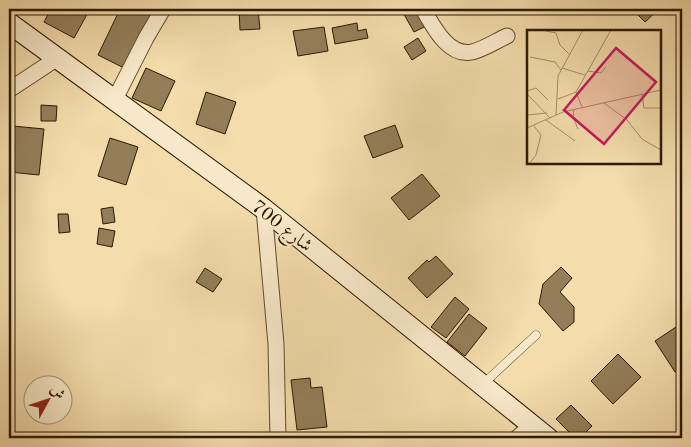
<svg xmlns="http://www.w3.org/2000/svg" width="691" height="447" viewBox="0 0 691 447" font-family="'Old Standard TT',Amiri,serif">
<rect width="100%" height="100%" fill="#f4dcac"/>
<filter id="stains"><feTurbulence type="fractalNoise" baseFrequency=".004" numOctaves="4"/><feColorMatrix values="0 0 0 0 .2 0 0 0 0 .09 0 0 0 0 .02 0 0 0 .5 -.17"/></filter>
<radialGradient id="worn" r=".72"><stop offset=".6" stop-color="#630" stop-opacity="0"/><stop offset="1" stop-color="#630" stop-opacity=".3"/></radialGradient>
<path fill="#947e59" stroke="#2c1900" d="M51 9H90L74 38 44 22Z
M120 9H141L152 14 126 69 98 55Z
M239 9H258L260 29 240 30Z
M401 9H419L428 25 414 32Z
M632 9H659L645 22Z
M357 23 358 31 366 29 368 38 335 44 332 28Z
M324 27 328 51 298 56 293 31Z
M418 38 426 51 412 60 404 47Z
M146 68 175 81 161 111 132 98Z
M206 92 236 102 225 134 196 124Z
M41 105 57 106 56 121H41Z
M395 125 403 147 373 158 364 136Z
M13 126 44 129 39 175 9 172Z
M110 138 138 147 126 185 98 176Z
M422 174 440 196 409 220 391 198Z
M113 207 115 222 103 224 101 209Z
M58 214H68L70 232 59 233Z
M99 228 115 231 112 247 97 244Z
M436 256 453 274 427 298 408 278 427 260 429 262Z
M561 267 572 278 560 292 574 307V322L563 331 539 304 543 284Z
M205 268 222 279 213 292 196 282Z
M455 297 469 309 446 338 431 327Z
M469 314 487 328 465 356 447 342Z
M682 323V368L675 372 655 341Z
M618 354 641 377 613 404 591 381Z
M310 378 311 388 322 387 327 427 297 430 291 380Z
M571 405 592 426 580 438H575L556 419Z"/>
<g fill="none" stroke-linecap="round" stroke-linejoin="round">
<defs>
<path id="service" d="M483 384 536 335"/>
<path id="minor" d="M423 9C433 26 448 57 472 52 484 49 496 41 507 36
M9 90 56 59
M114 101 146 38 163 9
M264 209 276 344 278 438
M517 438 531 426"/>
<path id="secondary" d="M9 23 264 209 548 438"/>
</defs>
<use href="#service" stroke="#5e4a2b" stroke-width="9"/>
<use href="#minor" stroke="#5e4a2b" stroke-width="17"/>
<use href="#secondary" stroke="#2c1900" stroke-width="22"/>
<use href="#service" stroke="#f8e8c9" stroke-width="8"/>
<use href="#minor" stroke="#f8e8c9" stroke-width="15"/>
<use href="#secondary" stroke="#f8e8c9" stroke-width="20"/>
</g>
<g text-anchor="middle" stroke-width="4" stroke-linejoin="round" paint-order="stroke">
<g font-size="19" fill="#2c1900" stroke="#f8e8c9">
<text transform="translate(283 225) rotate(38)" y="7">شارع 700</text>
</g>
</g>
<g transform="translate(527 30)">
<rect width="134" height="134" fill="#f4dcac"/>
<path fill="none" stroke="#a48e67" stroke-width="1" d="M14 0 29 3 33 15 43 25M3 27 28 32 34 40M35 38 58 45M61 41 74 43 79 37M0 61 9 58 21 70M49 62 55 77M0 64 23 88M115 64 117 78H134M31 69 49 62 84 0M77 73 100 90 115 109 134 120M47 79 46 87 51 99M0 85 20 83M29 85 31 46 56 0M19 90 48 111M0 98 36 82 134 60M2 134 9 125 14 105 7 96"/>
<path fill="#c2185b" fill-opacity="0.15" stroke="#c2185b" stroke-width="2.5" d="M89 18 129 52 77 114 37 80Z"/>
<rect width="134" height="134" fill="none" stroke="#2c1900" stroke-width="2.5"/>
</g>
<rect width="691" height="447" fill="none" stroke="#f4dcac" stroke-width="30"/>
<rect x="10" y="10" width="671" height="427" fill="none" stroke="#2c1900" stroke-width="2.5"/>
<rect x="15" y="15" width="661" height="417" fill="none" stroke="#2c1900"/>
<g transform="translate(48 400) rotate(50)"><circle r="24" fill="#f8e8c9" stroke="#a69579"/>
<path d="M0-4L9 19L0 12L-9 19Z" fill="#8f2418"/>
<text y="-8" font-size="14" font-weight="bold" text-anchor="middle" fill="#2c1900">ش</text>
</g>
<rect width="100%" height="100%" filter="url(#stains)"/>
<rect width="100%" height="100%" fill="url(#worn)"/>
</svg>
